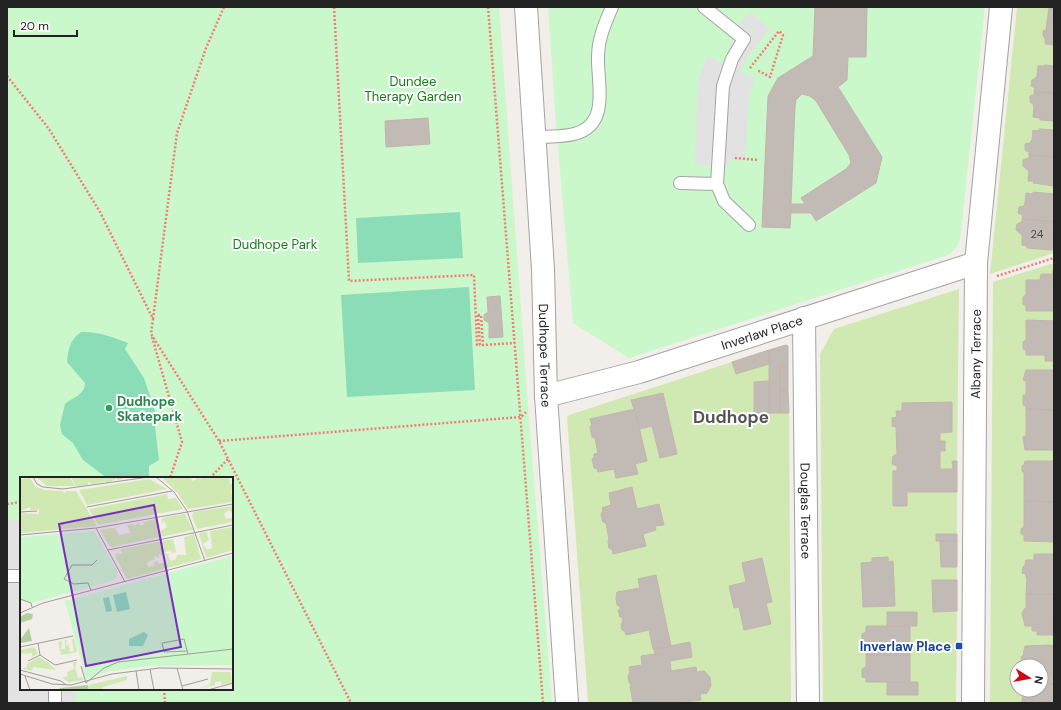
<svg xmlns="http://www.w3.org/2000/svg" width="1061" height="710" viewBox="0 0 1061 710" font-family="'DM Sans',sans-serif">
<rect width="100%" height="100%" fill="#f2eee9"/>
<path fill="#d0e9b2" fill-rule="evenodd" d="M1017 7H1054V253L990 274Z
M1054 263V370H1027L1023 380 1026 381V395H1023V405L1026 406V436L1023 437V442L1054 450V461H1025L1024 465 1022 466V471L1024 473V527L1021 529V534L1024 535V541L1054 542V554H1034V560H1026L1025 565 1023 567C1022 573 1026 576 1027 580 1028 587 1027 610 1022 613L1025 625 1032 626V631H1037V635H1053L1054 631V646H1025L1021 657 1023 666H1017V690H1024L1022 701 1020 703H990L993 282Z
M959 289 957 461H952L953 469H940V451L945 450V441H940V433L952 432V402L902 403V411H897V454L893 456 892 464 897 466V471H893V506H907V492H957V534H936V541H940L941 566 957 567V580H932L933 612 957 611 956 703H823L820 354 834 329ZM887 612H917V626H910V682H918V695H887V682L862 676 866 667V643L862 641V634L866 632V626H887Z
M732 362 736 374 769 364V381L754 382V413H789L791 703H677L701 700 700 694 707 693 711 686 710 677 704 671H671L670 661 692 657 690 642 671 646 640 588 617 593V605L620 606V610H618L620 617H622L626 635 649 630 655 654 641 656 642 665 630 672 628 676 629 682 632 686H630L633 703H588L567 417 569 415ZM663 393 677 454 660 458 652 426 640 429 647 461 635 464 638 474 633 475 614 469 598 472 597 469 594 468 592 459 594 457V454L598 453 595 438 592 437 590 427 592 425 591 419 634 409 632 400ZM632 487 637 509 663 525 655 526 656 530 643 534 646 546 613 554 609 548 608 541 609 539 603 508 611 505 609 493Z"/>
<path fill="#caf8ca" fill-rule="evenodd" d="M7 7H499L529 418 552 703H7ZM21 478H232V689H21Z
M548 7H985L960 240C957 248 953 253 945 256L629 358 573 323 556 124Z"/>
<path fill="#8bddb8" d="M460 212 463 258 358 263 356 218Z
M469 287 475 390 347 397 341 295Z
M81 332C97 331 113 337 128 343L125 349 144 378 155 411V427L159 460 149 466V478H107L83 460 73 443 62 434 60 425 65 404C73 397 85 395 85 383L67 362C68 349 70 340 81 332Z"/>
<path fill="#e2e2e2" d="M750 12 770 29 748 56 740 72 755 78 749 94 745 161 729 159 728 167 695 164 697 95 699 77 708 56 723 63 738 26Z
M7 520H21V689H76V703H7Z"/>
<path fill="#c2bab5" stroke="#c3b4ac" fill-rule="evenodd" d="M815 7H867L866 57H848L847 80 838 87 882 157 876 183 816 221 811 213H791L790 228 762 227 768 96 778 78 813 56ZM802 94 810 96 816 101 849 155 851 163 846 169 801 198 805 204H791L795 106 796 100Z
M1049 8H1054V45L1045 44V38L1043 36V31L1046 30Z
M1045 65 1054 66V93L1034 92 1035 88 1031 86 1032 80 1036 78 1037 75 1038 66H1045Z
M1034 92 1054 93V121L1040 120V118L1033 117 1034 108 1033 104 1030 102V96L1034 95Z
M428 118 430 144 386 147 385 121Z
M1039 129 1054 130V157L1029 155V152L1025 150V144L1030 143 1032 140 1033 130 1039 131Z
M1029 155 1054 157V186L1033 183 1034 181H1028L1029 171 1023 166V160L1029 158Z
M1033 192 1054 194V222L1022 219 1023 215 1018 213 1019 207 1024 206 1025 203 1026 193 1033 194Z
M1022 219 1054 222 1052 250 1027 248V246L1022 245V235L1016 230 1017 224 1022 222Z
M1053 270 1054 311H1026V306L1023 304V297L1026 295V280H1040L1041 274H1053Z
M500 296 503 337 489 338V323L484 320V315L488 312 487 297Z
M1026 320 1054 321V361H1045V355H1026V350L1023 349V342L1026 340Z
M786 345 788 346V366H780V413H769V350Z
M769 350V364L736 374 732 362Z
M780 366H788V390H780Z
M1026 370H1054V410L1026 409V406L1023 405V395H1026V381L1023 380Z
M769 381V413H754V382Z
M780 390H788L789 413H780Z
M663 393 677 454 660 458 652 426 640 429 631 400Z
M952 402V432L940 433V441H945V451H940V469H953L952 461H957V492H907V506H893V471H897V466L892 464 893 456 897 454 896 427 892 426V418L897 417 896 411H902V403Z
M635 409 647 461 635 464 638 474 616 478 614 469 598 472 597 469 594 468 592 459 594 457V454L598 453 595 438 592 437 590 427 592 425 590 419Z
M1026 409 1054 410V450H1025L1023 437 1026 436Z
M1025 461H1054V502L1024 501V473L1022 471V466L1024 465Z
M632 487 637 509 659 504 664 525 655 526 656 530 643 534 646 546 613 554 612 550 609 548 608 541 609 539 606 523 603 522 601 514 603 511 602 508 611 505 609 493Z
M1024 501 1054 502V542L1024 541V535L1021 534V529L1024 527Z
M936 534H957V541H936Z
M940 541H957V567H941Z
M1034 554H1054V594H1026L1027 579 1025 574 1022 573 1023 567 1025 565 1026 560H1034Z
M888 557V562L893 561 895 606 863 607 861 563 872 562V558Z
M762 558 772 602 766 603 771 624 744 630 739 607 734 608 729 586 746 582 742 563Z
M656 575 671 646 653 649 649 630 626 635 625 631 622 630 621 624 623 621 622 617H620L618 610H620V606L617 605 616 598 617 592 640 588 638 579Z
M932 580H957V611L933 612Z
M1026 594H1054L1053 635H1037V631H1032V626H1025L1022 613 1026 607Z
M887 612H917V626H887Z
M866 626H910V655H866V643L862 641V634L866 632Z
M690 642 692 657 670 661 671 671 696 667 697 672 704 671 710 677 711 686 707 693 700 694 701 700 677 703H633L630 686H632L629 682 628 676 630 672 629 667 642 665 641 656 655 654 654 649Z
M1050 645 1054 646V684L1041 683V666H1023L1021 657 1023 655 1025 646Z
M866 655H910V682H866V678L862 677V669L866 667Z
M887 682H918V695H887Z
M1041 683 1054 684V703H1020L1022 701 1024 690H1041Z"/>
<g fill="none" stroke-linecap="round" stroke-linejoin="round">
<defs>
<path id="service" d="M704 7 744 39 732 59 723 86 717 184 724 201 749 225
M535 138C548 136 562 137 574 134 611 125 597 82 598 57 598 39 605 23 612 7
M680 183 717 184
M7 576H21
M55 703V689"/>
<g id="minor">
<path id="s1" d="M804 318 808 703"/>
<path id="s2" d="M546 396 639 372 976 263"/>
<path id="s3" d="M973 703 976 263 1001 7"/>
</g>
<g id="tertiary">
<path id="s4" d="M526 7 543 269 546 396 567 703"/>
</g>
</defs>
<use href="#service" stroke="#a3a3a3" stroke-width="14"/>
<use href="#minor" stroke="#a3a3a3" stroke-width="24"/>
<use href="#tertiary" stroke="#a3a3a3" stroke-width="24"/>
<path stroke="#f57c77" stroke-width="2.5" stroke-dasharray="2 2" stroke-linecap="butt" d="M334 7 349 281 474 275 477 345H480
M488 7 543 703
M750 68 779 31 783 35 770 77 757 70
M7 76 49 129 100 212 153 319 151 334 219 441 351 703
M735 158 759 160
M997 276 1054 258
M478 315H481L483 345 515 343
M478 315 480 345
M153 319 177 133 206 48 224 7
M152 337 182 442 170 478
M219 441 521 417 526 412
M210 478 228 459
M7 504 21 502
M164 689 165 703"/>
<use href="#service" stroke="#fff" stroke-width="12"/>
<use href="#minor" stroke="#fff" stroke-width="22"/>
<use href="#tertiary" stroke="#fff" stroke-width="22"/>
</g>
<circle fill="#2e9e5b" stroke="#fff" stroke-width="1.5" cx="109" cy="408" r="4"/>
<rect fill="#1a4fb4" stroke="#fff" stroke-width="1.5" x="955" y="642" width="8" height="8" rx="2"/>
<g text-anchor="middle" stroke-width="4" stroke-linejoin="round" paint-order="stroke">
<g font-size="11" fill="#4a4847">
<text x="1037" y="238">24</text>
</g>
<g font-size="13" fill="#117f13" stroke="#fff">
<text x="413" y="86">Dundee<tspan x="413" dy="15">Therapy Garden</tspan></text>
<text x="275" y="249">Dudhope Park</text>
</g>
<g font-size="13" fill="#222" stroke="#fff">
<text dy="5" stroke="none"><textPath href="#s2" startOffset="225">Inverlaw Place</textPath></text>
<text dy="5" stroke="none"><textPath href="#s3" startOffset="349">Albany Terrace</textPath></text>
<text dy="5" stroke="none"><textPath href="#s4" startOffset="349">Dudhope Terrace</textPath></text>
<text dy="5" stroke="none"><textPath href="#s1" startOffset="193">Douglas Terrace</textPath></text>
</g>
<g font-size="13" font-weight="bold" fill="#27864d" stroke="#fff" text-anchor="start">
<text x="117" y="406">Dudhope<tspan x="117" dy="15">Skatepark</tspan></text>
</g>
<g font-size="13" font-weight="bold" fill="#164399" stroke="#fff" text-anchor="end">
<text x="951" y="651">Inverlaw Place</text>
</g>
<g font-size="17" font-weight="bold" fill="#555" stroke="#fff">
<text x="731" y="423">Dudhope</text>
</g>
</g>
<g transform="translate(20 477)">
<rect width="213" height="213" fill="#f2eee9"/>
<path d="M50 0 55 9H27L17 1ZM51 0H102L103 2 97 3V0L94 4 93 1 92 4 85 5V3L84 5 72 7 68 5V8L56 9ZM142 0H171L172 4 177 2V0L181 2 184 0H209L210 7H213L211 14 213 25 168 32 157 15 201 8 156 15ZM10 1 15 9 23 13 43 14 44 17 46 14H56L77 49 0 56V36L19 37V32L11 33 10 30 0 34V2ZM129 2 147 12 67 28 59 13ZM147 17 148 22 156 21 163 32 78 48 69 32ZM213 29V37L209 33 204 37 206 42 212 41 213 38V45L177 52 172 39 174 35ZM165 37 173 53 92 70 89 68 80 53 104 49 95 51 99 58 111 56 107 48 113 47 114 49 119 45 120 49 124 48 123 45 136 42 139 55 147 50 144 44 141 48 142 41ZM213 50V73L186 81 179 56 187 55 189 63 183 67 187 73 192 71 190 54ZM174 57 181 82 107 102 96 81 95 76 102 77 101 72 153 62 156 75 152 76 150 73 143 76 149 77 148 79 151 84 156 82 157 78H166L164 60ZM139 76 143 80 145 77 146 85 139 87 137 84 134 85V89L129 90 126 86 135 82 134 79 139 81ZM54 161 57 175 41 178 38 165 42 164 41 172H45V163H47L46 169 49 168 50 175 54 174 52 162ZM14 170 18 176 12 180V176L0 177V173ZM19 180 28 186 36 193 13 190 12 194 1 191H7V187ZM53 185H57L55 190 58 201 62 200 63 203 49 205 42 201 48 199 47 195 54 192ZM192 195H210L212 205 202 208 201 204 195 205V208L176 212 190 208ZM107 199V203L83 210V212L70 213 69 208Z" fill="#d0e9b2" fill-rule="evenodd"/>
<path d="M7 136 13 137 12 142 0 146V140ZM9 151 12 164 0 166V163ZM68 208 69 213H40V211Z" fill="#b1cfa0"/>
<path d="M74 54 98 95 95 103 12 126 0 122V60ZM211 79 213 188 128 189 90 194 66 202 45 124Z" fill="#caf8ca"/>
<path d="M106 115 110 132 97 135 93 118ZM89 120 92 134 86 135 83 121ZM124 155 128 158 123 169H109V162Z" fill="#8bddb8"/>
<path fill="none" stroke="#9f9c99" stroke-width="1" d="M13 0 17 7 23 10 43 12 129 0M136 0 154 15 167 34 185 84M67 30 152 14M0 35 17 34M76 51 105 105M0 58 76 51 213 27M88 73 213 48M71 113 68 106 54 107 44 102 52 88H72L77 83M0 122 11 126 12 130M0 136 23 126 213 76M18 166 20 178 35 188 57 183M0 170 53 159M167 174 144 175 142 166 164 162 168 177M8 184 20 178M61 189 66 206 84 191 98 185 213 172M157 191 163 213M130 192 134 213M0 193 41 204 46 208M116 194 119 213M0 197 32 207 51 208 92 197 139 191 213 192M5 199 10 213M162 209 188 202M188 213 213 206"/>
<path fill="#7b2cbf" fill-opacity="0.15" stroke="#7b2cbf" stroke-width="2" d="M134 28 161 170 66 189 39 47Z"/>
<rect width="213" height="213" fill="none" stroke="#222" stroke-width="2"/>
</g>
<rect width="1061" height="710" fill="none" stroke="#222222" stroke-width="16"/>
<g transform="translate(1029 678) rotate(101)"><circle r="19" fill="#ffffff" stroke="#a7a7a7"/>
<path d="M0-3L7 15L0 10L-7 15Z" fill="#cc0815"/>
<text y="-6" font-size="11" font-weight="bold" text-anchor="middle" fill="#222222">N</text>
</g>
<path d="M14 30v6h63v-6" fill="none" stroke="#222222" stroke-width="2"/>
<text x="20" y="30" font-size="12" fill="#222222" stroke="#ffffff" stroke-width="3" paint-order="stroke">20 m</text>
</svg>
